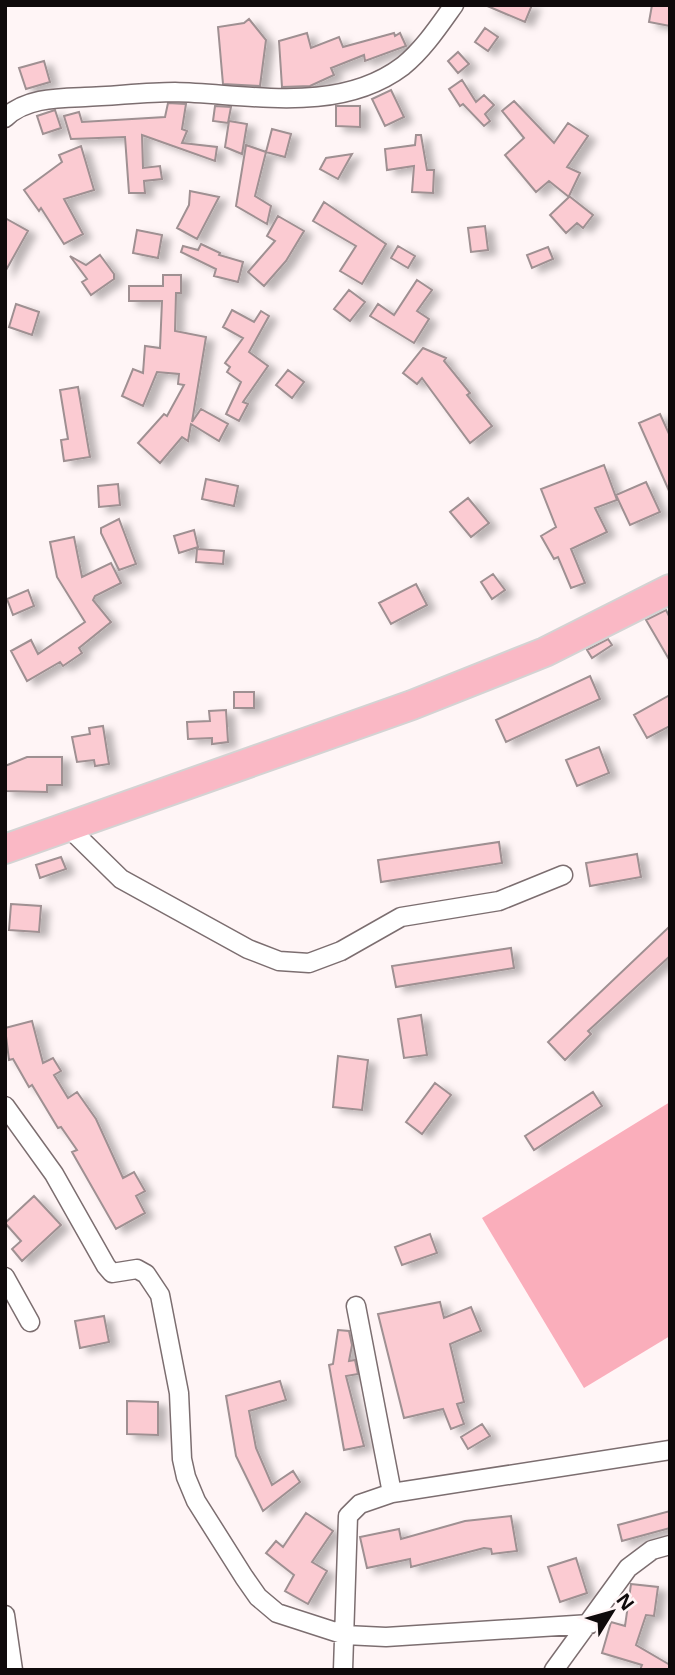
<svg xmlns="http://www.w3.org/2000/svg" width="675" height="1675" viewBox="0 0 675 1675" font-family="'Noto Sans',sans-serif">
<defs>
<filter id="shadow"><feDropShadow dx="8" dy="4.5" stdDeviation="3.5" flood-color="#0004"/></filter>
</defs>
<rect width="100%" height="100%" fill="#fff5f6"/>
<path fill="#faaebb" d="M670 1102V1336L584 1388 482 1218Z"/>
<path fill="#fbcbd2" stroke="#9f9092" stroke-width="2" filter="url(#shadow)" d="M485 5H532L525 22Z
M652 5H670V26L649 22Z
M249 19 266 40 260 86 223 84 218 27 244 23Z
M485 28 498 37 488 51 475 42Z
M307 33 311 48 339 37 343 47 394 33 395 36 400 33 406 46 365 61 364 55 331 68 334 75 310 86 282 87 279 41Z
M458 52 469 64 458 73 448 61Z
M44 61 50 82 26 89 19 68Z
M462 80 476 102 484 95 494 105 485 114 490 121 484 126 463 104 460 106 449 89Z
M391 90 404 117 385 126 372 99Z
M514 101 554 143 568 123 588 136 567 167 580 173 569 196 593 215 583 228 577 223 566 233 550 215 569 197 549 181 536 192 505 155 524 138 502 111Z
M168 103 186 104 182 129 187 131 182 143 217 147 215 161 142 135 143 168 160 166 162 179 144 181 145 193H129L125 137 71 139 64 116 79 112 82 122 165 117Z
M215 106 231 107 228 123 213 121Z
M336 106H360V127L336 126Z
M55 110 61 128 43 134 37 116Z
M229 121 247 124 242 154 225 147Z
M272 129 291 134 285 157 266 152Z
M416 135H421L427 170H434L433 193 412 192 414 166 387 170 385 149 415 145Z
M246 145 266 152 255 196 271 206 267 224 236 206Z
M81 146 94 190 64 199 83 234 64 244 41 208 39 211 24 190 62 162 59 155Z
M352 154 338 179 320 169 326 158Z
M190 191 219 197 197 239 177 228 189 205Z
M324 202 386 244 362 284 340 271 356 246 313 221Z
M278 216 304 231 286 261 264 286 248 272 275 241 267 236Z
M5 218 28 231 5 272Z
M485 226 488 250 471 252 468 228Z
M137 230 162 235 158 258 133 253Z
M201 244 220 253 219 255 243 262 238 282 214 276 216 269 181 252 183 246 198 250Z
M398 246 415 256 408 268 391 258Z
M548 247 553 259 532 268 527 255Z
M100 255 114 274V279L91 295 82 282 87 279 70 256 86 265Z
M163 275H181V293H176L175 331 206 337 192 422 201 409 228 424 219 441 191 424 188 441 182 437 160 463 138 443 164 414 167 416 184 385 178 384 179 374 157 372 143 406 122 396 133 369 143 373 145 346 160 348 162 301H129V286H163Z
M417 280 432 290 417 311 429 319 414 343 370 316 378 304 394 315Z
M349 290 365 302 350 321 334 309Z
M16 304 39 312 32 335 9 327Z
M232 310 254 322 261 311 269 316 249 352 268 366 243 402 248 404 239 421 226 414 241 382 227 372 230 367 225 363 243 338 223 327Z
M423 348 446 358 444 361 470 393 467 395 492 426 470 443 422 378 417 384 403 373Z
M288 370 304 382 292 398 276 385Z
M78 387 90 457 64 461 61 440 68 439 60 390Z
M660 414 670 436V493L639 423Z
M604 465 617 500 595 508 607 532 571 549 585 583 571 588 558 557 554 559 541 536 556 527 541 489Z
M206 479 238 486 234 506 202 499Z
M646 482 660 512 630 525 616 495Z
M118 484 120 505 99 507 98 486Z
M468 498 489 523 471 537 450 512Z
M119 519 136 564 119 570 101 533V528Z
M194 530 198 547 179 553 174 536Z
M74 537 82 577 111 563 121 583 95 596 93 600 111 622 79 648 82 653 63 666 60 662 27 681 11 651 31 640 38 654 85 622 57 577 50 542Z
M197 549 224 551 223 564 196 562Z
M493 574 505 590 492 599 481 582Z
M416 584 427 605 391 624 379 603Z
M28 590 34 606 13 615 7 599Z
M666 610 670 618V661L646 620Z
M608 639 612 645 592 658 587 650Z
M590 676 600 699 506 742 496 720Z
M234 692H254V708H234Z
M670 695V726L647 738 634 715Z
M226 710 228 742 212 744V738L188 739 187 722 210 721 209 711Z
M103 726 109 764 95 766 94 760 77 762 72 737 90 734 89 728Z
M599 747 609 773 577 786 566 760Z
M27 757H62V785H47V792L5 791V766Z
M499 842 502 863 381 882 378 860Z
M637 854 641 877 590 886 586 863Z
M61 857 66 869 40 878 36 865Z
M11 904 41 906 39 932 9 930Z
M670 926V956L588 1031 591 1034 565 1060 548 1042Z
M511 948 514 968 396 987 392 966Z
M421 1015 427 1055 404 1058 398 1019Z
M32 1021 43 1063 53 1058 61 1071 54 1075 68 1098 77 1092 96 1119 123 1178 134 1172 145 1191 136 1196 145 1213 116 1229 72 1152 77 1150 61 1127 58 1128 32 1085 29 1087 13 1059 9 1060 5 1028Z
M338 1056 368 1060 362 1110 333 1107Z
M435 1083 451 1095 422 1134 406 1122Z
M593 1092 602 1106 534 1150 525 1136Z
M34 1196 61 1225 22 1261 12 1249 21 1241 5 1223Z
M430 1234 437 1253 402 1265 395 1247Z
M440 1302 444 1318 471 1307 481 1331 450 1344 464 1402 457 1404 464 1424 451 1429 443 1409 404 1418 378 1314Z
M104 1316 109 1342 80 1348 75 1321Z
M338 1330 349 1331 352 1345 349 1361 355 1360 358 1374 346 1376 364 1446 344 1450 329 1365 333 1364Z
M280 1381 286 1400 249 1411 256 1448 272 1485 293 1471 300 1482 263 1511 236 1456 226 1396Z
M127 1401 158 1402V1435L127 1434Z
M482 1424 490 1436 468 1449 461 1437Z
M670 1511V1528L622 1541 618 1525Z
M306 1513 333 1531 312 1562 327 1571 308 1604 285 1591 294 1575 266 1553 276 1541 283 1547Z
M511 1516 517 1551 492 1554 491 1549 484 1548 411 1567 410 1559 367 1568 360 1537 399 1529 401 1539 465 1521Z
M576 1558 587 1593 560 1602 548 1567Z
M631 1584 658 1587 654 1616 646 1615 636 1645 670 1665V1670H640L642 1665 602 1653 611 1622 625 1626Z"/>
<g fill="none" stroke-linecap="round" stroke-linejoin="round">
<defs>
<path id="street" d="M5 118C25 98 58 98 85 97 115 96 145 92 175 92 250 94 338 115 403 66 423 50 439 26 454 5
M69 828 121 879 248 949 279 961 309 963 341 951 401 917 499 901 563 875
M5 1106 54 1174 106 1266 112 1273 137 1269 146 1274 160 1295 179 1393 182 1459 186 1477 196 1501 244 1577 258 1597 277 1613 345 1635 386 1637 590 1624
M5 1277 30 1322
M356 1306 392 1493 670 1450
M5 1615 13 1670
M343 1670 348 1516 360 1504 392 1493
M554 1670 628 1568 652 1550 670 1545"/>
<path id="primary" d="M5 849 412 705 545 652 670 589"/>
</defs>
<use href="#street" stroke="#7c6e70" stroke-width="21"/>
<use href="#primary" stroke="#d4d3d3" stroke-width="32"/>
<use href="#street" stroke="#fff" stroke-width="18"/>
<use href="#primary" stroke="#fab8c5" stroke-width="28"/>
</g>
<rect width="675" height="1675" fill="none" stroke="#0f0a0b" stroke-width="14"/>
<g transform="translate(612 1612) rotate(53)" stroke="#fff5f6" stroke-width="5" paint-order="stroke">
<path d="M0-5L12 26L0 18L-12 26Z" fill="#0f0a0b"/>
<text y="-10" font-size="19" font-weight="bold" text-anchor="middle" fill="#0f0a0b">N</text>
</g>
</svg>
